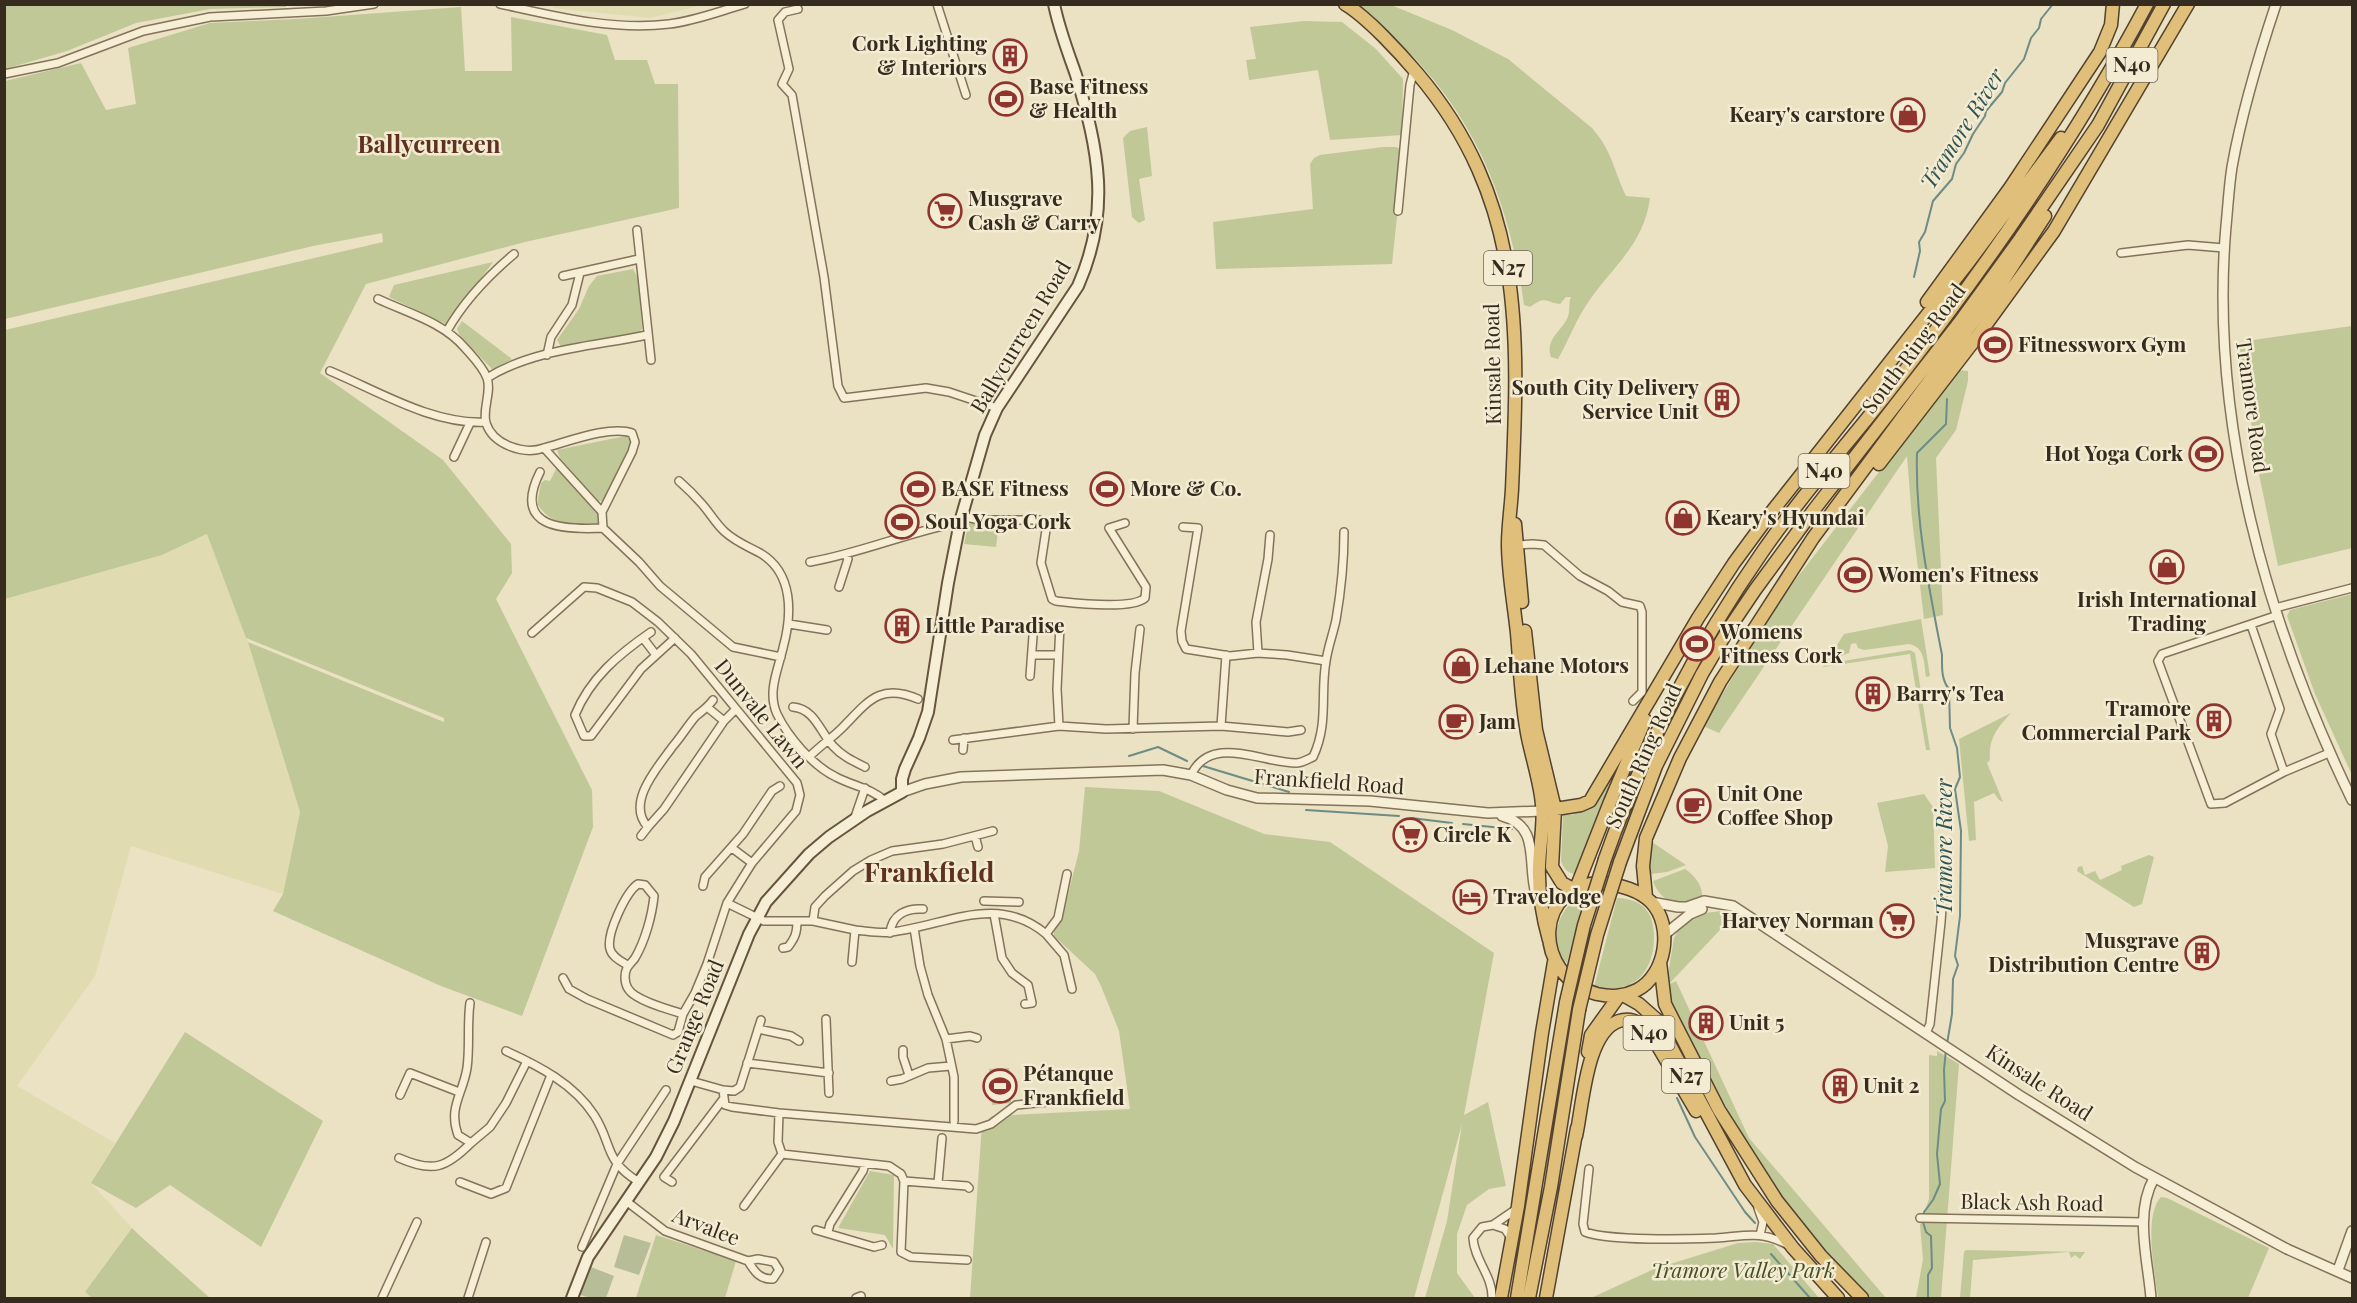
<svg xmlns="http://www.w3.org/2000/svg" width="2357" height="1303" viewBox="0 0 2357 1303" font-family="'Playfair Display',serif">
<rect width="100%" height="100%" fill="#ebe1c3"/>
<path fill="#e0dbb1" d="M554 4H702V5L650 18 553 8Z
M208 534 248 642 300 812 283 894 131 846 95 976 17 1086 115 1143 91 1183 132 1228 85 1292 92 1298H5V599L162 555Z"/>
<path fill="#c0c898" d="M5 4H286V7L210 9 136 23 67 51 5 69Z
M1355 5H1391L1452 30 1508 59 1592 128C1613 152 1613 169 1626 196L1650 198C1644 244 1614 265 1589 301 1576 319 1569 340 1558 359L1551 357C1545 340 1560 332 1567 319 1571 311 1568 303 1571 297H1566L1560 304C1545 302 1546 295 1530 307L1524 305C1506 176 1459 84 1355 5Z
M461 7 465 71H512L511 17 607 35 615 60H647L655 84H678L679 208 525 242 366 284 320 373 443 460 511 544 512 573 496 599 592 790 593 827 522 1016 441 986 273 911 283 894 300 812 248 642 444 722V718L246 638 207 534 162 555 5 599V330L383 242 382 233 313 246 5 319V81L81 63 106 110 136 104 128 48 210 23 296 19Z
M1304 21 1342 22 1376 49 1403 79 1402 135 1330 140 1318 70 1249 80 1246 60 1256 59 1250 27Z
M1147 127 1152 176 1139 179 1145 220 1139 223 1132 217 1123 138 1130 131Z
M1383 147H1396L1404 151 1392 264 1216 269 1213 222 1313 209 1310 164 1314 158 1320 155Z
M493 262 447 325 389 297 394 285Z
M633 269 639 280 642 329 637 335 562 348 557 340 579 309 589 286 597 276Z
M462 321 512 359 493 370 460 336 457 329Z
M2352 326V548L2278 566 2259 474 2239 342Z
M1958 370 1968 371V381L1956 430 1936 458 1943 615 1924 619 1912 519 1907 456 1719 733 1703 726 1779 601Z
M625 436 630 438 632 444 603 501H598L560 458 557 450Z
M557 467 600 515 598 524C569 523 555 529 537 504L541 483 545 480 550 481Z
M969 522 999 523 996 547 964 544Z
M2352 594V775L2315 694 2287 616 2290 610Z
M1921 619 1930 676 1926 677C1924 663 1925 647 1909 644L1864 650 1858 648 1856 643 1851 644 1849 653 1836 658 1837 662 1910 650 1915 653 1930 750H1926L1910 654 1823 667 1844 634Z
M2011 713C1997 728 1988 739 1990 760L1987 763 2003 802 1999 800 1994 793 1974 802 1976 840 1969 841 1959 739Z
M1623 756 1577 874C1568 874 1564 869 1561 861L1563 814 1572 815 1586 809Z
M1085 787 1159 791 1264 834 1330 842 1494 953 1464 1115 1488 1102 1506 1186 1489 1189 1467 1205 1457 1234V1273L1475 1298H1425L1447 1221 1462 1124 1414 1298H970L982 1124 992 1116 1130 1109 1119 1031 1101 986 1095 974 1054 936V930L1063 914 1079 851Z
M1924 794 1933 807 1935 868 1885 872 1888 846 1877 803Z
M1652 842 1686 865 1667 872 1651 874 1649 859Z
M2149 855 2154 857 2142 904 2134 907 2077 871 2078 867 2082 866 2085 875 2095 871 2100 880 2122 870 2121 866Z
M1685 869C1694 875 1703 885 1702 897 1685 912 1660 903 1653 881Z
M1585 895 1567 963C1546 942 1559 903 1585 895Z
M1617 898C1650 899 1657 921 1653 950 1647 982 1625 993 1594 987Z
M1721 911 1735 914 1668 985 1676 981 1749 1138 1886 1298H1871L1824 1252 1788 1207 1742 1136 1676 1014 1666 987 1674 938 1678 931 1697 914Z
M185 1032 323 1121 261 1247 170 1185 136 1208 91 1183Z
M1937 1051 1959 1064 1941 1298H1916L1923 1259 1920 1225 1929 1199V1055L1937 1056Z
M1009 1068 1011 1103 992 1105 989 1069Z
M870 1171 894 1175 893 1249 885 1235 838 1228Z
M2161 1197 2167 1198 2269 1248 2248 1298H2158C2155 1274 2143 1215 2161 1197Z
M132 1228 138 1234 210 1298H92L85 1292Z
M656 1235 736 1261 725 1298H636Z
M1756 1242 1773 1244 1819 1298H1591L1654 1269 1738 1243Z
M1966 1250 2085 1252 2080 1259 2075 1255 2071 1258 2069 1252 1973 1260 1970 1298H1960L1964 1252Z"/>
<path fill="#b7be97" d="M624 1235 651 1243 639 1275 614 1267Z
M591 1267 614 1276 606 1298H591L580 1295Z"/>
<g fill="none" stroke-linecap="round" stroke-linejoin="round">
<path stroke="#6d8c86" stroke-width="2" d="M1914 277 1920 251 1919 242 1925 232 1933 201 1952 179 1956 164 1964 153 1973 134 1985 116 1986 111 2002 92 2005 83 2024 59 2031 38 2039 28 2041 19 2053 4
M1129 756 1158 747 1187 761
M1203 766 1289 792
M1306 810 1399 816
M1411 818 1452 823
M1463 824 1512 829
M1947 1044 1952 1014 1953 979 1958 965 1955 956 1960 916 1961 831 1955 789 1960 777 1957 748 1950 728 1949 689C1941 680 1942 666 1942 655 1929 588 1915 521 1917 453L1946 424 1947 399
M1677 1098 1695 1137 1745 1212 1755 1223
M1771 1254 1810 1298
M1928 1298V1275L1932 1268 1931 1236 1926 1232 1923 1222 1924 1212 1933 1200 1940 1184 1937 1154 1941 1109 1945 1101 1944 1070 1946 1049"/>
<defs>
<path id="minor" d="M500 4C555 16 613 31 669 24 695 21 720 11 745 4
M937 4 966 95
M798 9 785 12 778 20 789 69 782 84 792 95 824 277 838 386 844 398 926 388 949 392 997 408
M4 74 58 63 143 31 210 17 326 11 374 4
M1398 211 1410 85 1414 70
M637 230 651 360
M2121 253 2188 245 2224 248
M563 276 639 259
M378 299C408 313 443 322 465 348 472 356 483 367 487 378 492 392 482 409 486 423 493 445 524 455 544 448L602 512 603 528 639 562 660 586 733 647 781 657
M447 331C464 301 488 276 514 254
M547 355 551 337 572 305 580 273
M330 371C378 391 433 425 486 422
M487 378C533 349 595 346 647 335
M544 448C567 442 610 425 632 433L635 442 632 452 602 512
M454 457 470 423
M540 472C512 528 562 530 603 528
M679 481C687 488 695 496 702 504 710 513 716 524 725 532 736 542 747 546 760 553 794 573 792 615 783 648 778 670 767 692 777 714 788 737 813 766 836 777 853 786 871 788 885 801
M961 516 980 520H1039L1045 523 1046 530 1041 563 1052 599 1056 601C1075 603 1131 610 1145 598L1146 587 1109 528 1125 523
M1183 527 1198 528 1181 631 1182 641 1186 649 1230 656 1258 653 1287 655 1326 661
M1516 545 1533 544 1544 545 1580 576 1608 591 1622 602 1640 606 1642 612V692L1633 701
M810 562C861 553 909 532 960 522
M839 587 848 559 845 554
M2275 608 2352 588
M2278 615 2162 654 2158 661 2211 804 2225 803 2284 772
M789 624 827 630
M2251 625 2280 709 2271 734 2284 772 2329 753
M651 632C619 654 590 678 575 715L584 736H591L641 669 675 638
M532 633 584 587 597 588 632 602 658 622 691 654 797 783 800 795 796 811 752 863 727 903 707 964 695 993 683 1014 678 1032 673 1035 587 999 569 989 563 978
M643 638 656 655
M1258 653 1256 622 1268 559 1270 535
M1032 655H1058
M1030 676 1033 636
M713 700C708 707 702 711 696 716 688 725 681 737 673 746 658 767 625 803 648 827L664 809 724 721 735 710
M707 707 724 721
M793 707C815 709 820 732 833 746 842 756 853 761 865 767
M1059 726 1057 689 1060 625
M1221 726 1226 655
M1133 729 1135 673 1140 629
M953 740 1059 726 1106 729 1221 726 1288 732 1301 730
M963 750 964 738
M810 756C820 746 832 738 842 728 867 703 879 682 918 699
M1191 775C1211 733 1261 763 1296 763 1302 763 1308 759 1313 757 1329 723 1320 695 1326 661 1328 647 1333 634 1336 620 1341 591 1344 561 1344 532
M854 820 865 788
M641 836 648 827
M975 836 978 847
M732 848 752 863
M703 886 705 877 743 834 772 791 780 786
M984 901 1019 902
M727 903 764 921H813L855 930
M994 914 1002 958 1012 973 1028 985 1032 1003 1025 1004
M813 921 815 907 825 896 853 871 871 860 892 851 943 844 993 831
M914 928 920 966 928 995 946 1039 954 1077V1121
M890 933C892 914 907 908 923 909
M1046 934 1064 955 1072 989
M783 948 788 947C795 938 797 933 797 921
M852 962 855 930C867 931 881 934 892 932 947 925 997 893 1046 934L1058 918 1067 874
M627 965C621 961 612 957 610 949 606 934 626 892 638 884L645 885 654 896C652 916 645 941 635 958 630 965 625 967 625 977 625 986 629 992 636 996 650 1005 668 1009 683 1014
M470 1003C467 1024 470 1047 467 1068 463 1094 448 1107 458 1135L471 1143 490 1127 506 1103 527 1061
M826 1019 829 1093
M758 1029 791 1036 799 1041
M1926 1033 1930 1024 1941 922 1945 865
M946 1039 970 1036 977 1038
M903 1050V1057L909 1075
M506 1051C539 1066 574 1084 594 1115 613 1144 603 1160 639 1182
M747 1063 829 1073
M691 1081 723 1090 725 1105 732 1107 779 1113 976 1129 991 1124 1016 1105 1047 1102
M891 1081 902 1079 928 1068 951 1066
M723 1090 734 1091 740 1087 761 1020
M400 1095 410 1073 459 1092
M779 1113 778 1142 782 1154 889 1166 901 1174 904 1181 901 1252 911 1257 967 1260
M399 1158C433 1173 446 1168 471 1143
M1589 1169 1583 1224 1585 1232C1609 1241 1688 1239 1716 1238 1746 1236 1760 1230 1788 1245
M904 1181 967 1186 969 1188
M460 1182 491 1194 506 1188 551 1075
M672 1182 664 1177 724 1098
M938 1183 942 1138
M626 1201 665 1231 748 1261 758 1259 774 1262 779 1270 773 1279C760 1280 754 1271 748 1261
M744 1206 782 1154
M1758 1208 1763 1222 1760 1235
M1920 1218 2144 1222
M1493 1225 1505 1229 1511 1238
M816 1230 874 1247 882 1245
M828 1232 830 1224 863 1171 865 1164
M582 1247 617 1164 666 1090
M382 1298 417 1222
M468 1298 486 1242
M856 1298 861 1296
M1492 1298C1493 1276 1474 1260 1473 1238L1482 1227 1493 1225 1515 1210"/>
<path id="tertiary" d="M2276 4C2258 58 2242 111 2232 167 2229 186 2228 206 2226 226 2209 423 2267 624 2352 800
M902 792 925 784 961 777 1163 770 1191 775 1227 790 1257 798 1370 801 1488 813 1543 811
M1502 816C1541 826 1527 863 1536 894
M1651 902 1678 907H1687L1704 901 1733 906 2019 1095 2135 1167 2287 1249 2352 1278
M1664 935 1690 914 1702 909
M2338 1270 2352 1231
M2151 1298C2148 1260 2134 1214 2154 1178"/>
<path id="secondary" d="M572 1298 588 1257 656 1157 674 1121 749 934 766 902 809 854 829 837 867 811 902 792V779L905 769 919 738 928 712 948 583 960 522 985 435 997 408 1078 286C1111 211 1099 151 1076 75 1068 52 1059 29 1054 4"/>
<path id="trunk" d="M1345 4C1367 17 1400 53 1417 73 1525 200 1519 333 1512 489 1511 508 1508 526 1508 544 1508 573 1514 604 1517 633 1520 668 1521 704 1528 738 1532 757 1538 776 1541 796 1545 820 1540 842 1539 866 1538 892 1542 915 1549 940
M1927 302 2010 188 2100 52 2111 25 2113 4
M1879 464 1977 337 2054 231 2188 4
M1515 524 1522 602
M1525 631 1536 730 1555 809 1552 867 1562 883 1573 889
M1543 811 1581 805 1590 801 1698 618 1734 563 1770 514 1968 263 2061 138
M1605 859C1645 746 1694 650 1763 551 1800 497 1845 447 1886 395 1983 271 2073 143 2147 4
M1620 862 1656 766 1702 674 1728 630 1755 590 1813 511 1959 323 2020 239 2098 125 2164 4
M1605 883C1622 886 1639 890 1651 902 1674 926 1666 975 1637 990 1623 997 1611 997 1597 994 1530 975 1534 881 1605 883Z
M1577 886 1610 802 1645 720
M1646 897 1643 866 1646 838 1680 758 1720 682 1813 538 1999 287 2045 216
M1660 962 1665 1004 1719 1110 1777 1201 1821 1256 1862 1298
M1623 995 1639 1004 1656 1019 1745 1185 1793 1248 1838 1298
M1588 1052 1591 1035 1619 996
M1576 1136C1583 1105 1586 1032 1619 1021 1631 1017 1641 1023 1649 1031L1696 1111
M1501 1298 1518 1206 1542 1033 1554 962
M1517 1298 1566 1002
M1529 1298 1551 1187 1579 1010
M1546 1298 1577 1128"/>
</defs>
<use href="#minor" stroke="#84735b" stroke-width="10"/>
<use href="#tertiary" stroke="#84735b" stroke-width="12"/>
<use href="#secondary" stroke="#66553e" stroke-width="14"/>
<use href="#trunk" stroke="#52422f" stroke-width="15"/>
<use href="#minor" stroke="#f6efd6" stroke-width="7"/>
<use href="#tertiary" stroke="#f6efd6" stroke-width="9"/>
<use href="#secondary" stroke="#f6efd6" stroke-width="10"/>
<use href="#trunk" stroke="#e0bf7b" stroke-width="12"/>
<defs>
<path id="trunk-bridge" d="M1566 1002 1584 925 1605 859
M1579 1010 1597 935 1620 862"/>
</defs>
<use href="#trunk-bridge" stroke="#52422f" stroke-width="15" stroke-linecap="butt"/>
<use href="#trunk-bridge" stroke="#e0bf7b" stroke-width="12"/>
</g>
<defs>
<symbol id="building-ring" viewBox="-11 -11 22 22"><circle r="9.5" fill="#f3ebd2" stroke="#8f342f" stroke-width="1.5"/><path d="M-4-6H4V6H1V3H-1V6H-4ZM-2.5-4.3h1.7v1.8h-1.7ZM.8-4.3h1.7v1.8H.8ZM-2.5-1h1.7V.8h-1.7ZM.8-1h1.7V.8H.8Z" fill="#8f342f"/></symbol>
<symbol id="stadium-ring" viewBox="-11 -11 22 22"><circle r="9.5" fill="#f3ebd2" stroke="#8f342f" stroke-width="1.5"/><path d="M0-5a6.5 5 0 1 0 0 10a6.5 5 0 1 0 0-10ZM-3.5-1.8h7v3.6h-7Z" fill="#8f342f"/></symbol>
<symbol id="shop-ring" viewBox="-11 -11 22 22"><circle r="9.5" fill="#f3ebd2" stroke="#8f342f" stroke-width="1.5"/><path d="M-5-2.5h2.3a2.7 3.5 0 0 1 5.4 0H5L5.5 6h-11ZM-1.5-2.5h3a1.5 2.3 0 0 0-3 0Z" fill="#8f342f"/></symbol>
<symbol id="supermarket-ring" viewBox="-11 -11 22 22"><circle r="9.5" fill="#f3ebd2" stroke="#8f342f" stroke-width="1.5"/><path d="M-6-5.5h2.5l.6 2H6L4.5 2H-2.5L-4.4-4H-6ZM-1.5 3.2a1.3 1.3 0 1 0 .1 0ZM3 3.2a1.3 1.3 0 1 0 .1 0Z" fill="#8f342f"/></symbol>
<symbol id="cafe-ring" viewBox="-11 -11 22 22"><circle r="9.5" fill="#f3ebd2" stroke="#8f342f" stroke-width="1.5"/><path d="M-5.5-4.5H6V0H3Q3 3.5 0 3.5H-2.5Q-5.5 3.5-5.5 0ZM3-3.2v2h1.7v-2ZM-6 4.5H4V6H-6Z" fill="#8f342f"/></symbol>
<symbol id="hotel-ring" viewBox="-11 -11 22 22"><circle r="9.5" fill="#f3ebd2" stroke="#8f342f" stroke-width="1.5"/><path d="M-6-4.5h1.5V1H6V5H4.5V3h-9V5H-6ZM-4 0a1.8 1.8 0 1 1 3.6 0ZM.5 0V-2.5h3Q6-2.5 6 0Z" fill="#8f342f"/></symbol>
</defs>
<g fill-rule="evenodd">
<use href="#building-ring" x="991" y="37" width="38" height="38"/>
<use href="#stadium-ring" x="987" y="80" width="38" height="38"/>
<use href="#shop-ring" x="1889" y="96" width="38" height="38"/>
<use href="#supermarket-ring" x="926" y="192" width="38" height="38"/>
<use href="#stadium-ring" x="1976" y="326" width="38" height="38"/>
<use href="#building-ring" x="1703" y="381" width="38" height="38"/>
<use href="#stadium-ring" x="2187" y="435" width="38" height="38"/>
<use href="#stadium-ring" x="899" y="470" width="38" height="38"/>
<use href="#stadium-ring" x="1088" y="470" width="38" height="38"/>
<use href="#shop-ring" x="1664" y="499" width="38" height="38"/>
<use href="#stadium-ring" x="883" y="503" width="38" height="38"/>
<use href="#shop-ring" x="2148" y="548" width="38" height="38"/>
<use href="#stadium-ring" x="1836" y="556" width="38" height="38"/>
<use href="#building-ring" x="883" y="607" width="38" height="38"/>
<use href="#stadium-ring" x="1678" y="625" width="38" height="38"/>
<use href="#shop-ring" x="1442" y="647" width="38" height="38"/>
<use href="#building-ring" x="1854" y="675" width="38" height="38"/>
<use href="#building-ring" x="2195" y="702" width="38" height="38"/>
<use href="#cafe-ring" x="1437" y="703" width="38" height="38"/>
<use href="#cafe-ring" x="1675" y="787" width="38" height="38"/>
<use href="#supermarket-ring" x="1391" y="816" width="38" height="38"/>
<use href="#hotel-ring" x="1451" y="878" width="38" height="38"/>
<use href="#supermarket-ring" x="1878" y="902" width="38" height="38"/>
<use href="#building-ring" x="2183" y="934" width="38" height="38"/>
<use href="#building-ring" x="1687" y="1004" width="38" height="38"/>
<use href="#stadium-ring" x="981" y="1067" width="38" height="38"/>
<use href="#building-ring" x="1821" y="1067" width="38" height="38"/>
</g>
<g text-anchor="middle" stroke-width="5" stroke-linejoin="round" paint-order="stroke">
<g fill="#f3ebd2" stroke="#6e6554" stroke-width="1.5">
<rect x="2106.5" y="48" width="51" height="34" rx="4.5"/>
<rect x="1484" y="251" width="48" height="34" rx="4.5"/>
<rect x="1798.5" y="454" width="51" height="34" rx="4.5"/>
<rect x="1623.5" y="1016" width="51" height="34" rx="4.5"/>
<rect x="1662" y="1059" width="48" height="34" rx="4.5"/>
</g>
<g font-size="20" font-weight="bold" fill="#352b1e">
<text x="2132" y="72">N40</text>
<text x="1508" y="275">N27</text>
<text x="1824" y="478">N40</text>
<text x="1649" y="1040">N40</text>
<text x="1686" y="1083">N27</text>
</g>
<g font-size="21" font-weight="bold" fill="#352b1e" stroke="#f3ebd2" text-anchor="start">
<text x="987" y="51" text-anchor="end">Cork Lighting<tspan x="987" dy="24">&amp; Interiors</tspan></text>
<text x="1029" y="94">Base Fitness<tspan x="1029" dy="24">&amp; Health</tspan></text>
<text x="1885" y="122" text-anchor="end">Keary's carstore</text>
<text x="968" y="206">Musgrave<tspan x="968" dy="24">Cash &amp; Carry</tspan></text>
<text x="2018" y="352">Fitnessworx Gym</text>
<text x="1699" y="395" text-anchor="end">South City Delivery<tspan x="1699" dy="24">Service Unit</tspan></text>
<text x="2183" y="461" text-anchor="end">Hot Yoga Cork</text>
<text x="941" y="496">BASE Fitness</text>
<text x="1130" y="496">More &amp; Co.</text>
<text x="1706" y="525">Keary's Hyundai</text>
<text x="925" y="529">Soul Yoga Cork</text>
<text x="1878" y="582">Women's Fitness</text>
<text x="2167" y="607" text-anchor="middle">Irish International<tspan x="2167" dy="24">Trading</tspan></text>
<text x="925" y="633">Little Paradise</text>
<text x="1720" y="639">Womens<tspan x="1720" dy="24">Fitness Cork</tspan></text>
<text x="1484" y="673">Lehane Motors</text>
<text x="1896" y="701">Barry's Tea</text>
<text x="2191" y="716" text-anchor="end">Tramore<tspan x="2191" dy="24">Commercial Park</tspan></text>
<text x="1479" y="729">Jam</text>
<text x="1717" y="801">Unit One<tspan x="1717" dy="24">Coffee Shop</tspan></text>
<text x="1433" y="842">Circle K</text>
<text x="1493" y="904">Travelodge</text>
<text x="1874" y="928" text-anchor="end">Harvey Norman</text>
<text x="2179" y="948" text-anchor="end">Musgrave<tspan x="2179" dy="24">Distribution Centre</tspan></text>
<text x="1729" y="1030">Unit 5</text>
<text x="1023" y="1081">Pétanque<tspan x="1023" dy="24">Frankfield</tspan></text>
<text x="1863" y="1093">Unit 2</text>
</g>
<g font-size="21" fill="#352b1e" stroke="#f3ebd2">
<text transform="translate(1021 337) rotate(-59)" y="7">Ballycurreen Road</text>
<text transform="translate(1914 349) rotate(-53)" y="7">South Ring Road</text>
<text transform="translate(1493 364) rotate(-91)" y="7">Kinsale Road</text>
<text transform="translate(2252 406) rotate(82)" y="7">Tramore Road</text>
<text transform="translate(761 714) rotate(51)" y="7">Dunvale Lawn</text>
<text transform="translate(1644 756) rotate(-66)" y="7">South Ring Road</text>
<text transform="translate(1329 782) rotate(4)" y="7">Frankfield Road</text>
<text transform="translate(695 1017) rotate(-68)" y="7">Grange Road</text>
<text transform="translate(2039 1083) rotate(33)" y="7">Kinsale Road</text>
<text transform="translate(2032 1203) rotate(1)" y="7">Black Ash Road</text>
<text transform="translate(706 1227) rotate(21)" y="7">Arvalee</text>
</g>
<g font-size="21" font-style="italic" fill="#435026" stroke="#f3ebd2">
<text x="1743" y="1278">Tramore Valley Park</text>
</g>
<g font-size="22" font-style="italic" fill="#2f5454" stroke="#f3ebd2">
<text transform="translate(1962 129) rotate(-58)" y="8">Tramore River</text>
<text transform="translate(1944 847) rotate(-90)" y="8">Tramore River</text>
</g>
<g font-size="24" font-weight="bold" fill="#5f3120" stroke="#f3ebd2">
<text x="429" y="153">Ballycurreen</text>
</g>
<g font-size="27" font-weight="bold" fill="#5f3120" stroke="#f3ebd2">
<text x="929" y="882">Frankfield</text>
</g>
</g>
<rect width="2357" height="1303" fill="none" stroke="#352b1e" stroke-width="12"/>
</svg>
